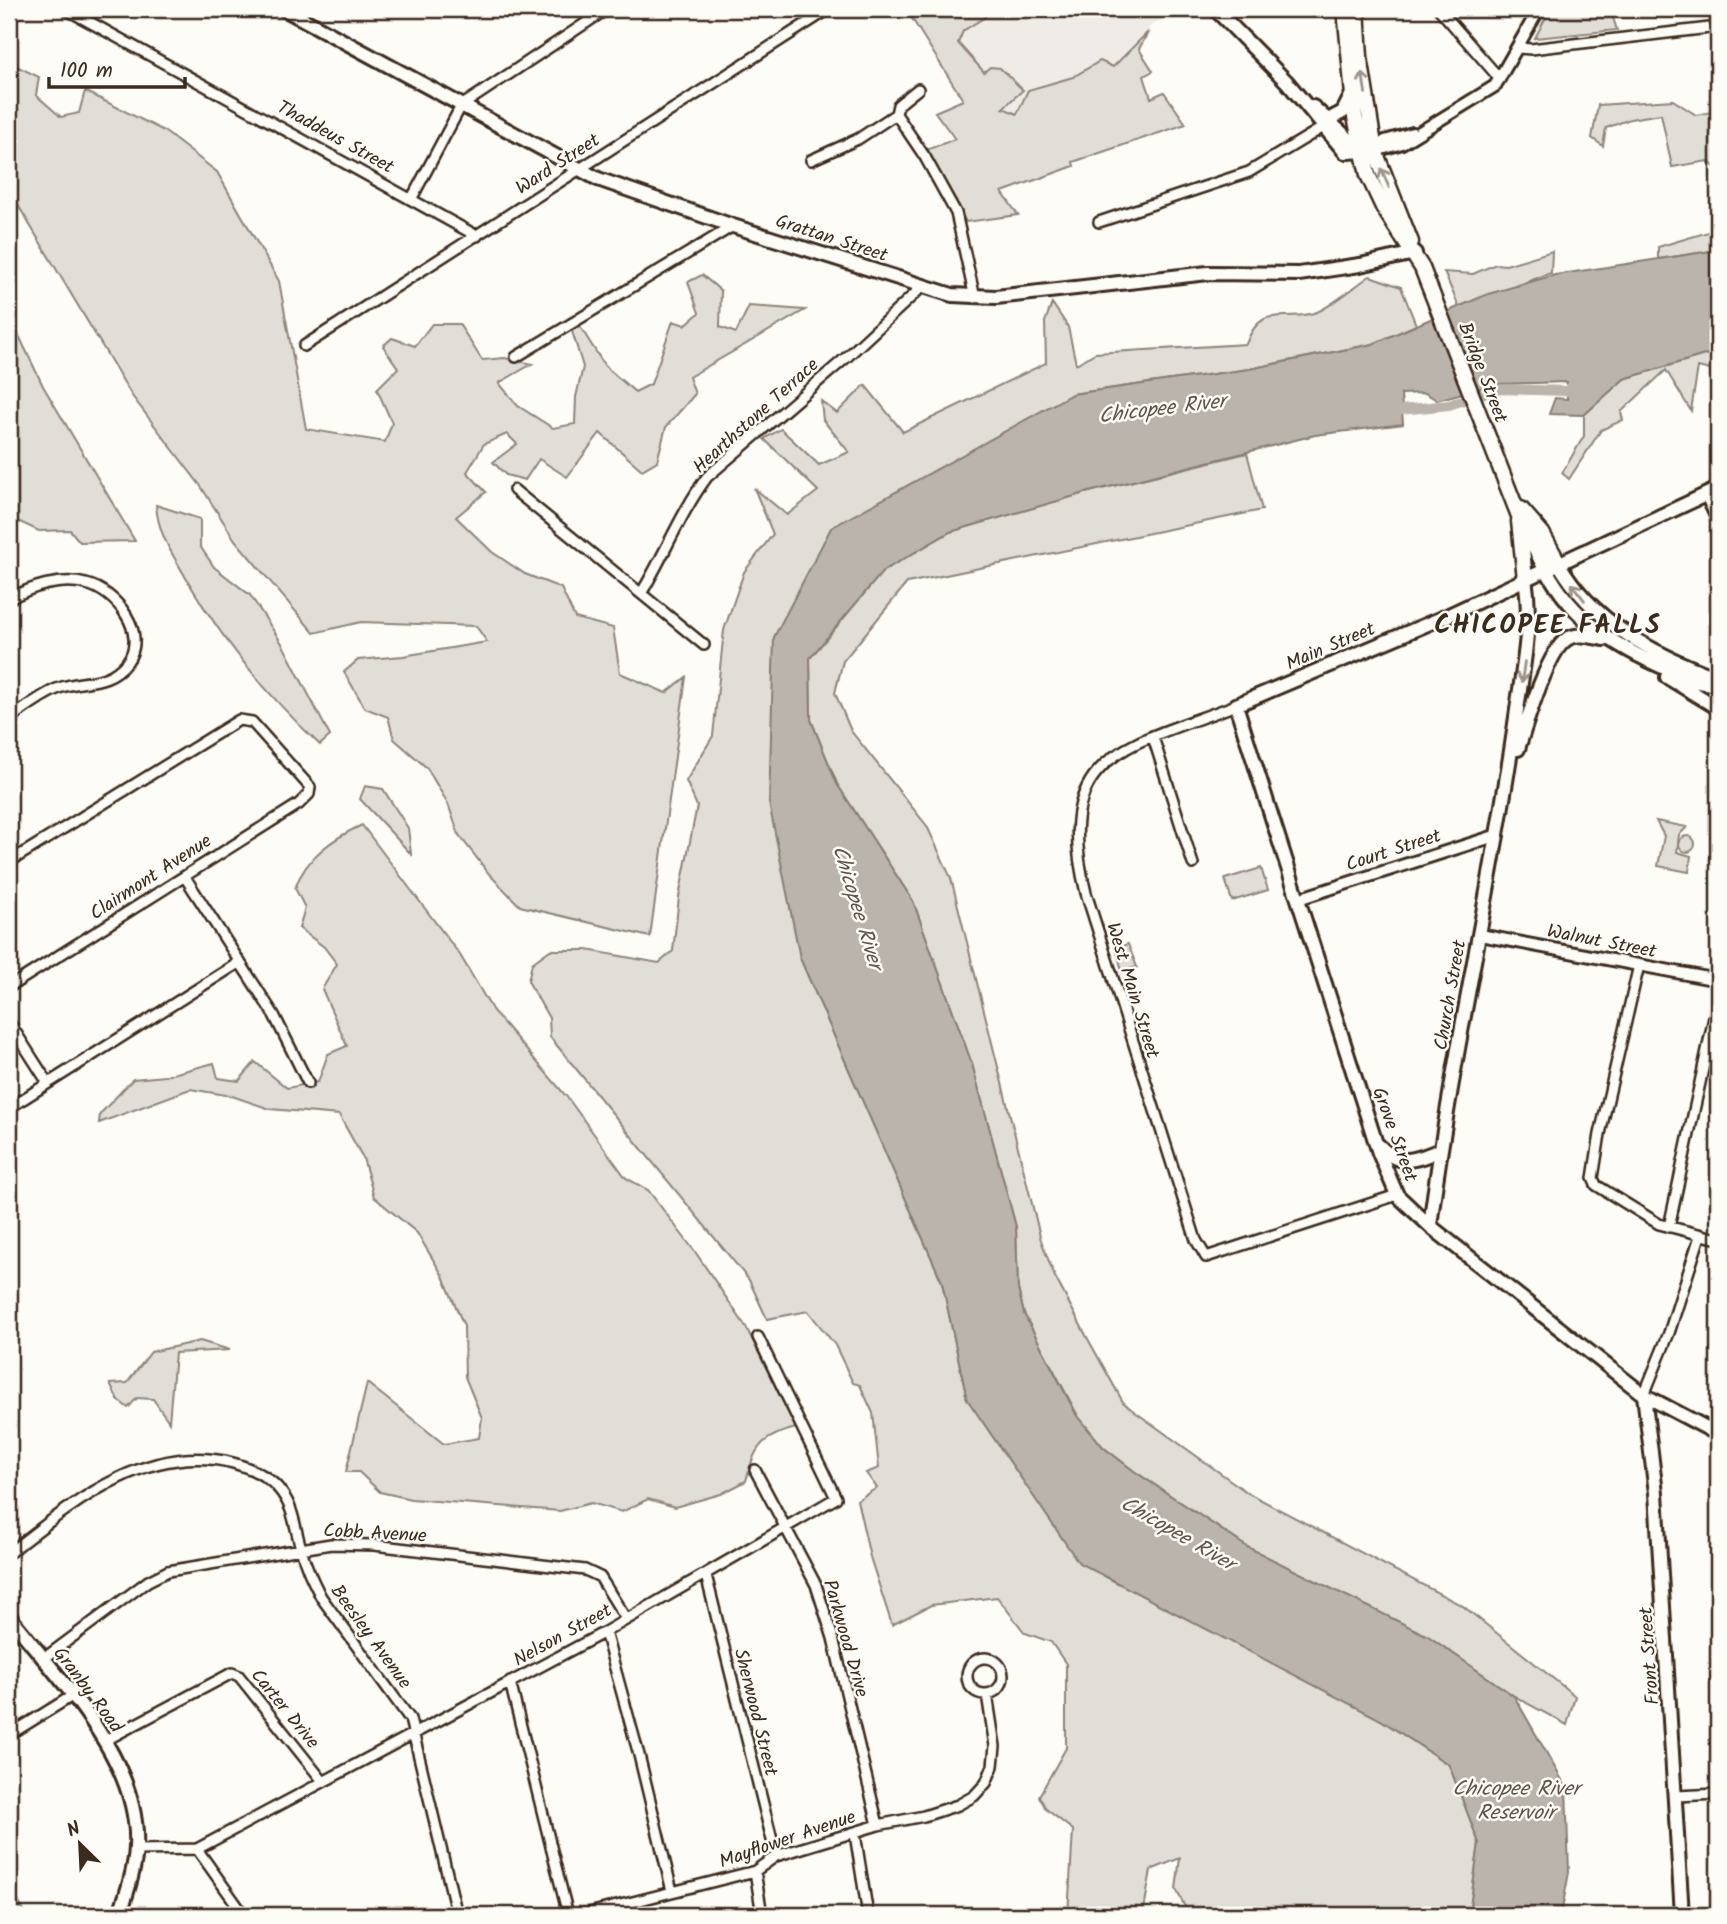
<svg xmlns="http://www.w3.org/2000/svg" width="1727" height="1924" viewBox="0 0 1727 1924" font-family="Kalam,sans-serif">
<rect width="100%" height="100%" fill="#fdfcf7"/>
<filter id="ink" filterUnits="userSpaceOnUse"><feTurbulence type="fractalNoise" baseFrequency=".0143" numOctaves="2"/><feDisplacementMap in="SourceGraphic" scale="14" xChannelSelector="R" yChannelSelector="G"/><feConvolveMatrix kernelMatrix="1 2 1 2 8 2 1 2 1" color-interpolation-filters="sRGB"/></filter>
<g filter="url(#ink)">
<path fill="#efece7" d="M906 9H1177L1148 28 1152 33 1139 49 1153 71 1144 76 1151 99 1164 92 1186 124 1073 162 1074 166 931 152 978 121Z"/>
<path fill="#e1ded7" stroke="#8e847a" stroke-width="2" d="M906 9H984L985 17 963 31 958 43 984 72 990 67 1000 68 1023 90 1003 108 1017 114 1028 90 1073 77 1100 61 1113 67 1148 32 1139 49 1153 71 1144 76 1151 98 1164 92 1186 124 1073 162 1074 166 1002 192 1018 215 966 222 926 150 955 139 935 112 963 100Z
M1550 9H1610L1617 30 1535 38Z
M9 58 10 63 39 77 36 95 61 117 79 113 85 91 164 131 217 172 279 281 306 429 385 442 392 423 377 389 398 368 383 346 392 338 415 346 432 324H459L482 360 505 358 532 364 499 383 518 406 553 428 575 424 576 397 583 367 572 331 579 325 605 366 635 392 651 384 673 321 685 325 699 313 688 282 702 275 721 291 720 327 736 333 749 306 805 310 689 377 695 394 666 427 657 461 642 470 600 433 567 477 539 459 525 480 506 475 493 462 517 444 507 434 484 444 467 472 486 492 456 517 492 552 525 574 561 588 575 618 613 628 620 673 666 693 686 677 650 937 520 906 490 875 459 835 448 804 427 768 394 739 388 717 365 708 344 672 358 660 403 656 487 642 476 626 361 622 314 633 235 540 200 485 132 396 9 190Z
M1673 100 1696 115 1718 111V170L1708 161 1672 167 1661 114 1630 119 1606 128 1603 146 1592 138 1598 105Z
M1718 229V250L1658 259V247Z
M1552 251 1551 273 1459 307 1444 272 1473 274 1496 264 1506 265Z
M1370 276 1401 287 1416 325 1373 344 1249 369 1072 394 774 637 800 958 942 1282 967 1399 1381 1720 1449 1765 1479 1843 1469 1915H1189L1176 1889 1180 1858 1151 1870 1143 1915H1068L1073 1830 1046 1809 1039 1796 1066 1748V1664L1051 1642 1025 1633 997 1597 931 1605 892 1625 870 1557 857 1500 877 1488 866 1473 879 1468 873 1413 860 1385 853 1383 835 1345 808 1311 767 1319 749 1280 550 1037 549 1018 528 981 532 963 550 950H587L659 963 673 951 679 897 697 806 686 781 713 736 724 630 744 572 773 534 754 488 787 515 818 491 764 439 781 429 819 465 849 452 823 420 821 401 837 413 865 385 903 432 1046 363 1045 322 1052 303 1068 327 1076 364 1095 353 1246 344C1261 303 1282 322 1314 313 1329 309 1356 285 1370 276Z
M9 315 43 386 135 541 80 542 70 530 39 531 20 522 9 525V476L13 477 9 471Z
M1718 351V372L1698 367 1691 411 1666 370 1621 412 1623 420 1601 430 1569 479 1562 473 1584 436V415L1624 379Z
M1247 453 1262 510 907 583 843 661 835 693 851 731 927 826 951 878 1041 1240 1054 1275 1088 1339 1123 1402 1131 1409 1248 1493 1463 1606 1575 1696 1567 1725 1514 1696 1428 1636 1247 1547 1134 1471 1103 1447 1078 1416 1024 1314 1018 1289 1016 1227 972 1064 913 901 837 784 811 720 810 658 883 571 950 532 1085 493Z
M156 505 200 519V546L214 567 250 595 283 645 330 736 320 745C267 695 223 642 186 578 172 553 158 534 156 505Z
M365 786 383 789 408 828 411 854 360 799Z
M1656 821 1687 827 1679 835 1677 852 1691 856 1689 872 1658 866 1664 836Z
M362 825 460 955 493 1011 567 1097 626 1178 648 1190 696 1253 746 1327 796 1428C760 1437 755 1447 746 1481L721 1494 675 1507 648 1499 622 1512 591 1503 560 1511 411 1499 380 1492 359 1472H346L367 1383 444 1444 479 1438 482 1418 465 1377 464 1326 443 1276 417 1233 374 1197 363 1158 339 1115 270 1109 232 1096 190 1089 99 1123 100 1114 133 1079 165 1076 214 1063 218 1078 239 1081 255 1062 287 1088 318 1082 328 1054 347 1046 322 989 337 964 324 947 299 928 305 908 295 888C307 856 332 839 362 825Z
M1679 844a8 8 0 1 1 16 0a8 8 0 1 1-16 0Z
M1261 868 1268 890 1232 901 1225 879Z
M1128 944 1137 967 1122 971 1116 948Z
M200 1341 230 1350 175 1353 169 1422 153 1399 137 1398 128 1408 118 1400 110 1384 127 1383 151 1352Z
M9 1885 26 1915H9Z"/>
<path fill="#bbb4ad" stroke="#887d74" stroke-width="2" d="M1718 250V351L1624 379 1584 415 1549 414 1555 398 1567 399V382L1496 384 1437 400 1425 393 1401 394 1403 424 1315 435 1085 493 950 532 883 571 810 658 811 720 837 784 913 901 972 1064 1016 1227 1018 1289 1024 1314 1077 1416 1103 1447 1134 1471 1247 1547 1428 1636 1514 1696 1566 1787 1569 1872 1561 1915H1469L1479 1843 1449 1765 1381 1720 1079 1563 967 1399 942 1282 800 958 769 803 774 637 831 528 1072 394 1249 369 1373 344 1488 294 1555 275Z"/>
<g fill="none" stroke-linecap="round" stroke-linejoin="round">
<path stroke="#bbb4ad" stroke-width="10" d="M1391 411 1449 405 1496 389 1567 391 1576 382"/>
<defs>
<path id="minor" d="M66 9 477 236
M1439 9 1500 79
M1518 48 1531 49 1718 27
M896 114 925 157 956 213 975 298
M811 160 858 139 896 114 898 105 918 89
M412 198 461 106 607 9
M1099 222 1249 172 1322 128
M304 346 829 9
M516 357 733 226
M514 490 704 645
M642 592C665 554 681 512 707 477L848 356 922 287
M9 599C31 587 61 577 86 584 116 591 149 633 127 662 108 686 84 679 59 688 41 695 24 709 9 719
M1236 705C1127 747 1051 752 1086 893L1196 1240 1206 1257 1397 1195
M1153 737 1193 864
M9 862 239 720 252 722 310 787 309 794 299 804 9 987
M185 877 274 1015 308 1083
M1639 965 1600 1134 1593 1178 1596 1185 1659 1224 1718 1239
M9 1022 48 1083
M9 1108 240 962
M1669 1227 1718 999
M1644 1395 1669 1333 1700 1236
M755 1470 816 1585 833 1638 878 1825
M9 1553C72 1504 146 1441 233 1463 251 1468 271 1477 282 1493 294 1509 295 1529 301 1548 305 1566 313 1581 321 1597L410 1719 457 1915
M706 1575 776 1856
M605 1632 639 1755 672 1891
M967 1676a18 18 0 1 1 36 0a18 18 0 1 1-36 0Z
M43 1659 148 1581 168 1571 331 1544 374 1545 585 1570 600 1577 626 1619
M510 1682 568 1915
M9 1735 72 1696
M106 1740 232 1673 239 1676 322 1780
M1677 1796 1718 1794
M855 1834 868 1915
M197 1849 244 1915
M136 1850 197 1849 605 1632 836 1498 758 1337
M755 1871 762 1915
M581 1915 755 1871 776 1856 878 1825 924 1816 958 1805 974 1796 986 1783 993 1766 995 1746 987 1694"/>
<path id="tertiary" d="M1375 151 1402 143 1495 86 1539 9
M1375 151 1385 141 1413 133
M1298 899 1498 835
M1480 935 1718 980"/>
<path id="secondary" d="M284 9 598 179 733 226 952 295 996 297 1208 273 1299 274 1360 265 1415 253
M1215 9 1287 82 1345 152 1371 151
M1313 107 1363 152
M1328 120 1343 112 1352 94
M1718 489 1449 615 1236 705 1379 1153 1397 1195 1430 1226 1644 1395 1718 1434
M1707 495 1718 518
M1558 562C1592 623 1655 655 1718 678
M1546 569C1573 620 1616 647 1667 669 1683 676 1701 687 1718 683
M1667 677 1718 708
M1518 749C1525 727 1548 650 1567 639 1578 632 1592 637 1604 639
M1378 1145C1399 1167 1414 1161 1440 1150
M1430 1226C1452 1055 1492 887 1516 717 1522 671 1533 625 1525 579
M1644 1395 1656 1493 1682 1915
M9 1616C59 1680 141 1760 136 1847 135 1869 127 1894 119 1915"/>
<path id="primary" d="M1345 9 1355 117 1368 175 1383 207 1422 268 1519 516 1546 569
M1357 9 1360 57 1375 151 1411 242
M1521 509 1542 533 1558 562
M1519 521 1525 579"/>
</defs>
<use href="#minor" stroke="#3b2a1e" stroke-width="14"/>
<use href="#tertiary" stroke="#3b2a1e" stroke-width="16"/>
<use href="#secondary" stroke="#3b2a1e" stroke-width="18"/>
<use href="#primary" stroke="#3b2a1e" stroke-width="19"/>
<use href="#minor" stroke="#fdfcf7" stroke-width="9"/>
<use href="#tertiary" stroke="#fdfcf7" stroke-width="10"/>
<use href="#secondary" stroke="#fdfcf7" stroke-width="12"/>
<use href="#primary" stroke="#fdfcf7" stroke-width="14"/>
</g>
<defs><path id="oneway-shaft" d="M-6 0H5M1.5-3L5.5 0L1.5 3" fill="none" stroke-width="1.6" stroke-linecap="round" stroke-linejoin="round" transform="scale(1.75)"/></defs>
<g stroke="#9c938a">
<use href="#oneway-shaft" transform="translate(1364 83) rotate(-99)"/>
<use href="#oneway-shaft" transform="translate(1385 178) rotate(-113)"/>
<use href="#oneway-shaft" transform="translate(1578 592) rotate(-128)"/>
<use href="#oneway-shaft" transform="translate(1523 672) rotate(98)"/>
</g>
</g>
<g text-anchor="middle" stroke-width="5" stroke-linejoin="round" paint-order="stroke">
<g font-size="19" fill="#3b2a1e" stroke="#fdfcf7">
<text transform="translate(336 136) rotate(29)" y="7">Thaddeus Street</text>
<text transform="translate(557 163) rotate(-33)" y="7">Ward Street</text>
<text transform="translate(832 237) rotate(18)" y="7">Grattan Street</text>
<text transform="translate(1484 372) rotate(69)" y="7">Bridge Street</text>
<text transform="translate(755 415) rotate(-42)" y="7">Hearthstone Terrace</text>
<text transform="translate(1330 645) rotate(-23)" y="7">Main Street</text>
<text transform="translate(1393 849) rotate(-18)" y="7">Court Street</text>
<text transform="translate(150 876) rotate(-33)" y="7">Clairmont Avenue</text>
<text transform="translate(1602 940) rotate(11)" y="7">Walnut Street</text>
<text transform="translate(1134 990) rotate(73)" y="7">West Main Street</text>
<text transform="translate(1449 995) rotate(-80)" y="7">Church Street</text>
<text transform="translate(1396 1134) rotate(70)" y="7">Grove Street</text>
<text transform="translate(375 1532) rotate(3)" y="7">Cobb Avenue</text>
<text transform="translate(562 1634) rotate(-29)" y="7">Nelson Street</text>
<text transform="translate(372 1636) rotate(54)" y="7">Beesley Avenue</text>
<text transform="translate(847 1638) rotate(74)" y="7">Parkwood Drive</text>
<text transform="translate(1648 1656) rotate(-94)" y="7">Front Street</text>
<text transform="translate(89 1689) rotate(53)" y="7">Granby Road</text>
<text transform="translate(286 1708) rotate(51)" y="7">Carter Drive</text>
<text transform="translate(757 1712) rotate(76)" y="7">Sherwood Street</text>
<text transform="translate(787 1838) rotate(-19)" y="7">Mayflower Avenue</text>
</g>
<g font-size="21" font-style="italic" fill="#615349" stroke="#fdfcf7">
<text transform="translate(1162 408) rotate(-7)" y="7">Chicopee River</text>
<text transform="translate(858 907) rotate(73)" y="7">Chicopee River</text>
<text transform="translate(1178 1533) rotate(30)" y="7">Chicopee River</text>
<text x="1516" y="1795">Chicopee River<tspan x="1516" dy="24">Reservoir</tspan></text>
</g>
<g font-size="26" font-weight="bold" letter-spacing="2" fill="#3b2a1e" stroke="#fdfcf7">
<text x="1548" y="633">CHICOPEE FALLS</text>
</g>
</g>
<rect width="1727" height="1924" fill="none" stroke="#fdfcf7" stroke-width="35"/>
<rect x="18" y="18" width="1692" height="1889" fill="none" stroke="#3b2a1e" stroke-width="2.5" filter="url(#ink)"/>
<g transform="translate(80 1844) rotate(336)" stroke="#fdfcf7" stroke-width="5" paint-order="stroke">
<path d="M0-5L12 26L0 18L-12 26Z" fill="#3b2a1e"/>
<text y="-10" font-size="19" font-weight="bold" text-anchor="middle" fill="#3b2a1e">N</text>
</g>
<path d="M49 77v10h136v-10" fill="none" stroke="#3b2a1e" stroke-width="3.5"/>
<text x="60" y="77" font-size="21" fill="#3b2a1e" stroke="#fdfcf7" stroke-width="5" paint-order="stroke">100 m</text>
</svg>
